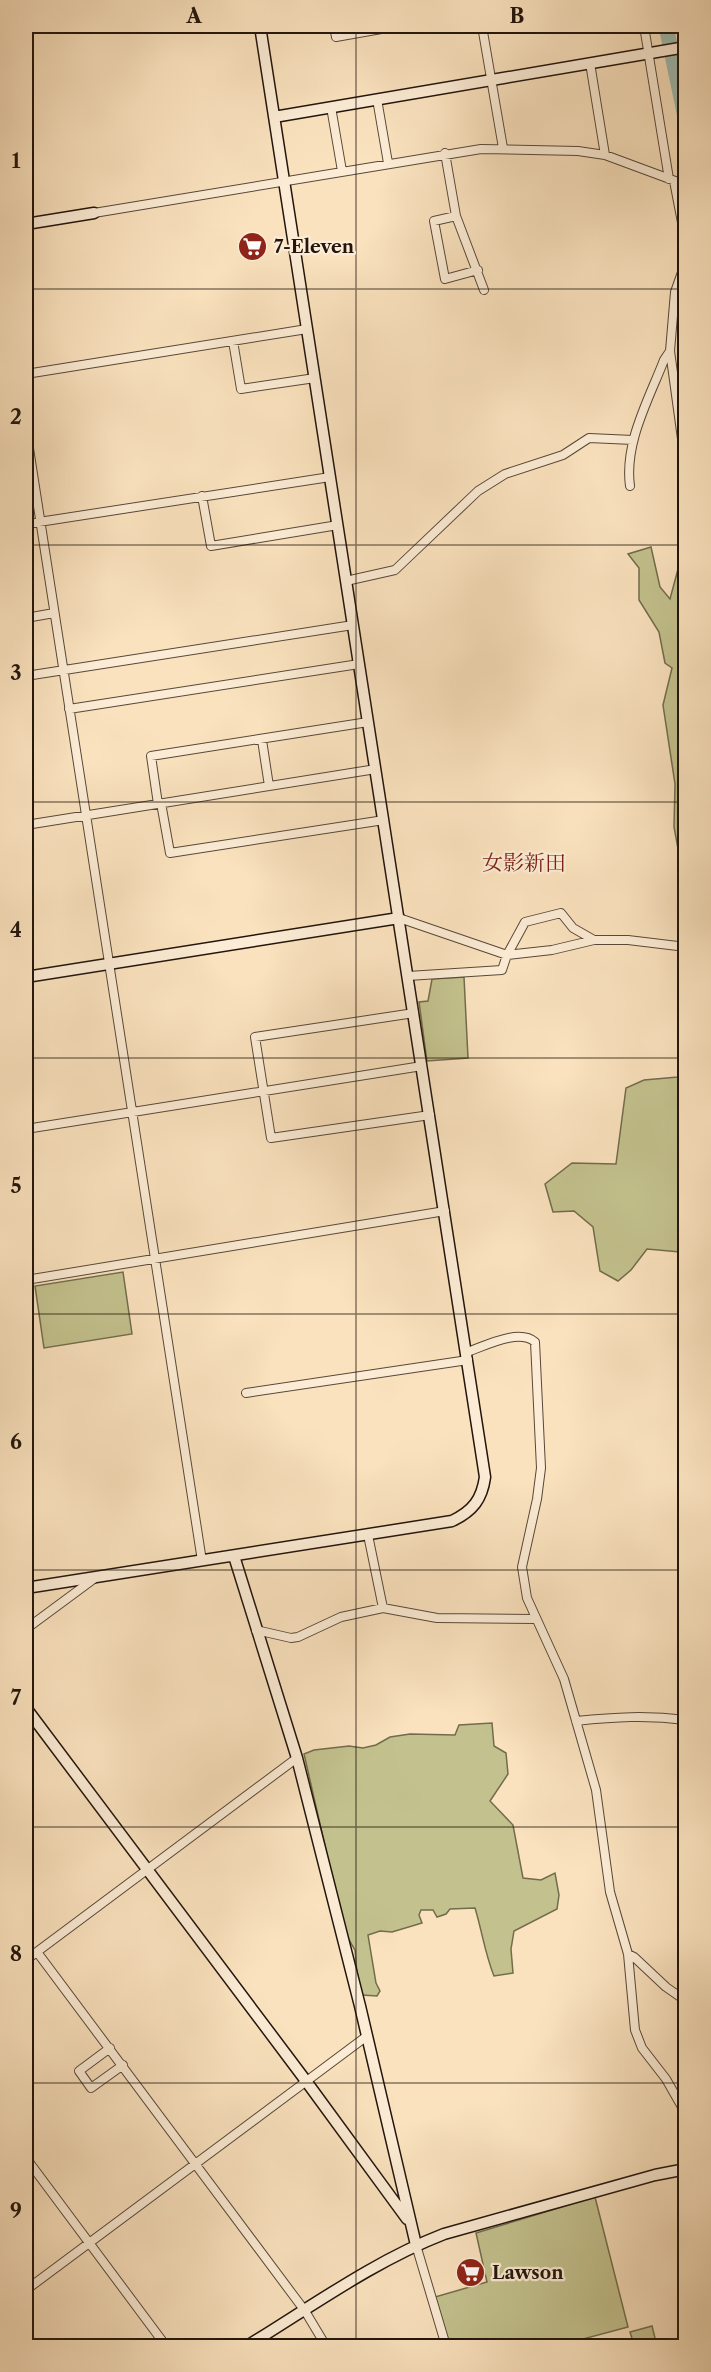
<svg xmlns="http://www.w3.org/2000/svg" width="711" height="2372" viewBox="0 0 711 2372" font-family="'Libre Caslon Text','Noto Serif JP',serif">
<rect width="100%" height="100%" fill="#fae2be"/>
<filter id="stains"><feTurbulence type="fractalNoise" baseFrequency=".00333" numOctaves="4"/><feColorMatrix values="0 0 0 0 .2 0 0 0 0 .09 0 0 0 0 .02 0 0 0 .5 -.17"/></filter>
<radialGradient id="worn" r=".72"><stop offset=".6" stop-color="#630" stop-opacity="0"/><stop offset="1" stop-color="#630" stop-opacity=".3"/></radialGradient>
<path fill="#c3c28e" stroke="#726c4d" stroke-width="1.5" d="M210 26H242V28L211 33Z
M685 543 686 871H685L681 865 674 827 675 784 663 705 672 668 665 663 659 632 639 600V568L628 554 651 547 660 587 670 599Z
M464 977 468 1058 427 1061 419 1002 428 1001 432 979Z
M685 1074V1244L680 1252 647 1249 631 1270 618 1281 600 1271 593 1227 574 1211 553 1212 545 1184 572 1163 616 1164 626 1088 644 1080 678 1077Z
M123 1272 132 1334 44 1348 35 1286Z
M492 1723 494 1746 506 1753 508 1774 490 1801 513 1825 523 1878 541 1880 555 1873 559 1895 557 1909 514 1931 511 1949 513 1973 494 1976C485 1954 482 1931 475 1908L450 1909 446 1914 437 1917 433 1910H421L419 1915 422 1923 392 1932 380 1931 368 1935 376 1983 380 1991 377 1996 362 1995 357 1973 355 1950 345 1933 304 1754 314 1750 349 1746 363 1748 376 1745 390 1737 410 1734 455 1735 459 1725Z
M595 2197 628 2327 557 2346H448L435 2297 487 2282 476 2233Z
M652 2326 657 2346H632L634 2345 630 2332Z"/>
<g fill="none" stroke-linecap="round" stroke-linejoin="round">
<path stroke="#9ebdb2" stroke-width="15" d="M666 26 686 122"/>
<defs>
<path id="street" d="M334 26 336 37 398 26
M482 26 503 148
M644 26 669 179
M590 63 605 155
M377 99 388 163
M331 107 342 171
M445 153 456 216 484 290
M674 181 686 243
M94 213 481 149 578 151 605 155 686 185
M456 216 434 221 445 279 478 270
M686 261 675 292 670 351 686 468
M233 341 241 389 315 378
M26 374 307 329
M26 429 202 1561
M630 486C624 443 649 399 664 360L670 351
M202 496 211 546 338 525
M26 524 330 477
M346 581 395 570 478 491 505 474 563 455 589 438 633 440
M26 618 54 613
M26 676 353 625
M69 709 359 664
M262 740 269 786
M161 803 170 853 384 820
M158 804 151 756 368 722
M26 825 376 769
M399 918 507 955 552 950 594 940H628L686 947
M408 976 502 970 507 955 525 922 561 913 573 928 594 940
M414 1013 255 1037 271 1138 430 1115
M26 1129 422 1066
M26 1280 445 1211
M467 1352C485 1346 519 1328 535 1342L541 1468 537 1499 522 1567 527 1598 564 1679 596 1790 610 1892 628 1954 635 2030 642 2048 666 2079 686 2114
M246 1393 468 1360
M368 1535 383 1608
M26 1629 95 1578
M256 1630 291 1638 298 1637 341 1617 383 1608 437 1618 535 1619
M576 1721C615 1717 647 1715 686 1720
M37 1952 305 2311 326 2346
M628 1954 634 1957 666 1987 686 2001
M26 1960 297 1758
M110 2048 79 2071 91 2088 123 2065
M26 2158 166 2346
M416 2245 446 2346
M26 2290 367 2036"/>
<path id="secondary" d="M274 117 686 47
M26 224 94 213
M26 977 399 918
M234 1556 297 1758 360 2006 416 2245
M26 1588 452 1521C473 1511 482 1499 485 1477L260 26
M26 1708 306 2081 407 2219
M26 2340 29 2346
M247 2346C311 2307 374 2261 444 2234L655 2175 686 2169"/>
</defs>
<use href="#street" stroke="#584838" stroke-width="10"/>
<use href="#secondary" stroke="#22150c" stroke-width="13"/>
<use href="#street" stroke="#fcecd5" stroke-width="8"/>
<use href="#secondary" stroke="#fcecd5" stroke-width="10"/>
</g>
<path fill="none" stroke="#22150c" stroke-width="1.5" stroke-opacity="0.55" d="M356 26V2346M26 289H686M26 545H686M26 802H686M26 1058H686M26 1314H686M26 1570H686M26 1827H686M26 2083H686"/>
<defs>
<symbol id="supermarket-disc" viewBox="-11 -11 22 22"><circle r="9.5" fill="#8f2418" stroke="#fcecd5"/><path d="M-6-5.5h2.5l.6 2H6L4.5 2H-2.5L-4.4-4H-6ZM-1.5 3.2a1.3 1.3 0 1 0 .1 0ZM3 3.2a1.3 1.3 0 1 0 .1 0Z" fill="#fff"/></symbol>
</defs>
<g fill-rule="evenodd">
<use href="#supermarket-disc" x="236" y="230" width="33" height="33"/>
<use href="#supermarket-disc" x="454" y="2256" width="33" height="33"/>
</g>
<g text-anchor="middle" stroke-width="4.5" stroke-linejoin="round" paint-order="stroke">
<g font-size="18" font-weight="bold" fill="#22150c" stroke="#fcecd5" text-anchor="start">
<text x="274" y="253">7-Eleven</text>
<text x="492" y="2279">Lawson</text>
</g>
<g font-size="21" fill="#7a1f14" stroke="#fcecd5">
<text x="524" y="870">女影新田</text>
</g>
</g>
<rect width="711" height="2372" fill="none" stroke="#fae2be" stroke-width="66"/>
<rect x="33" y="33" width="645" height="2306" fill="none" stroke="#22150c" stroke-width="2"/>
<g font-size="20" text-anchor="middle" font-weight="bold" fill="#22150c">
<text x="194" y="23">A</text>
<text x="517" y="23">B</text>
<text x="16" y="168">1</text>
<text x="16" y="424">2</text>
<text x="16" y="680">3</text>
<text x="16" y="937">4</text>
<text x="16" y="1193">5</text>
<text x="16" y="1449">6</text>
<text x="16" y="1705">7</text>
<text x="16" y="1961">8</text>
<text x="16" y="2218">9</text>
</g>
<rect width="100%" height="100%" filter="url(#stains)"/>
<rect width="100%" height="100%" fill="url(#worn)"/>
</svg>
